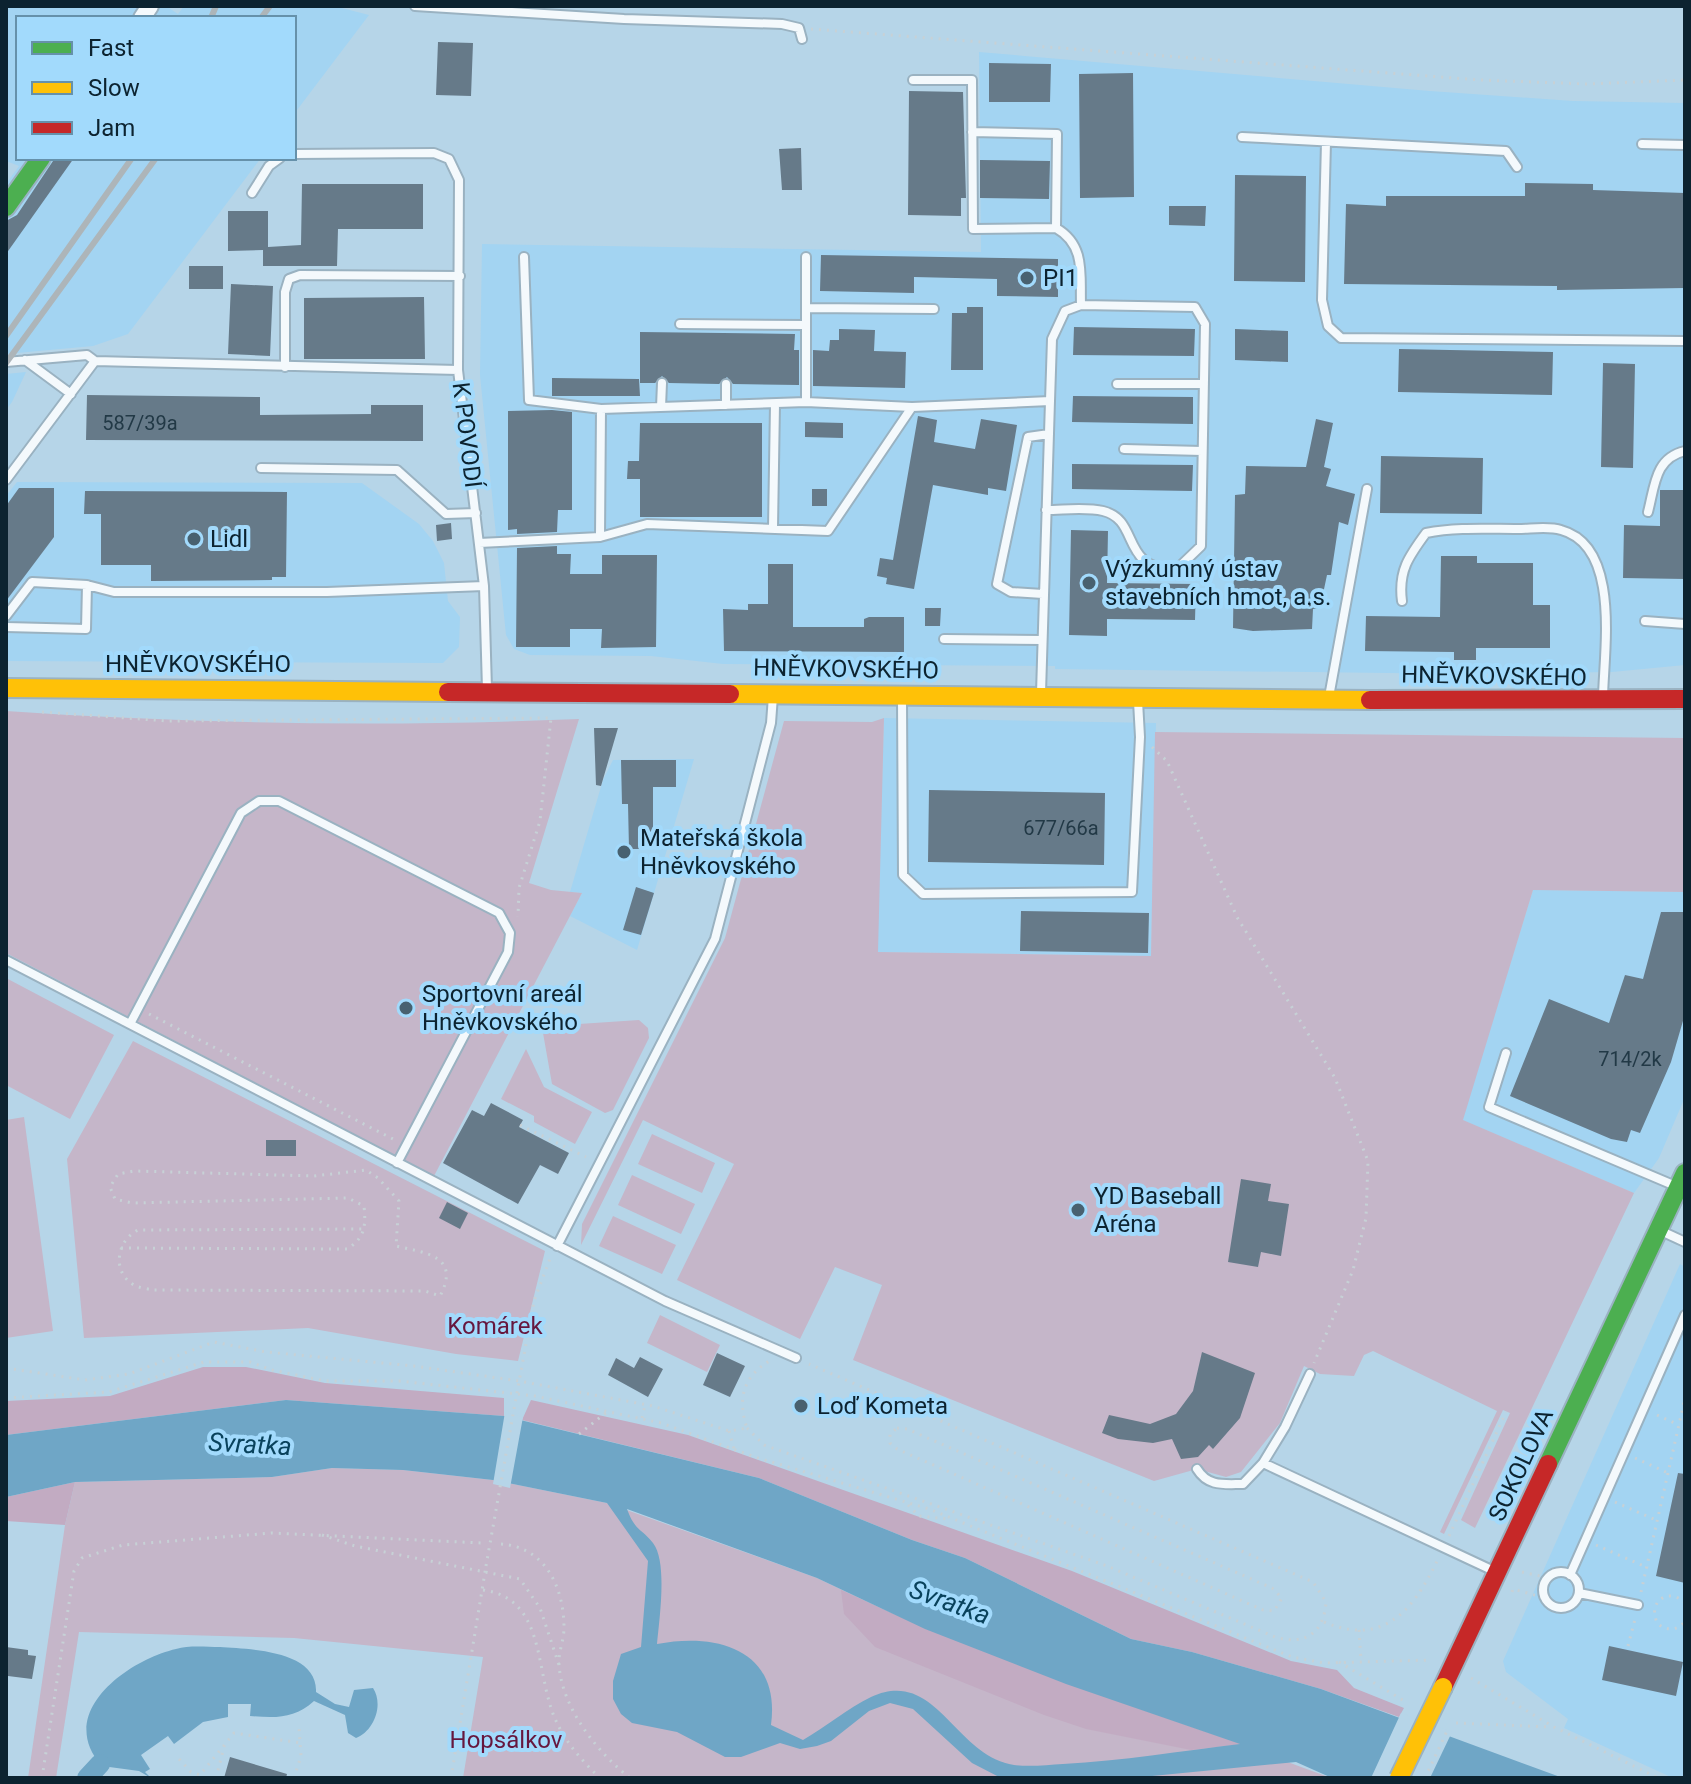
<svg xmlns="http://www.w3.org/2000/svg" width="1691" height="1784" viewBox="0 0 1691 1784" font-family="Roboto,sans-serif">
<rect width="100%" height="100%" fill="#b6d5e8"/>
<path fill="#a3d4f2" d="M6 6H166L178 14 184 6H334L369 15 294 114V18H18V158H261L128 334 93 346 6 354V184L19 166 6 161Z
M979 52 1430 91 1573 101 1685 103V665L1612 672 1467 674 1055 669V666L723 664 651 656 530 655 514 649 506 635 480 375 482 244 981 252Z
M26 372 12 402 6 410V374Z
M17 482 362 483 419 524 433 541 444 563 448 601 460 617 459 647 443 663 6 661V496Z
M884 718 1156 723 1151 956 877 952Z
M694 759 637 950 570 916 582 893 570 892 603 780 613 760Z
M1533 890 1685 892V1097L1659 1158 1634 1193 1462 1120Z
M1680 1264 1685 1267V1778H1673L1564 1728 1568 1719 1506 1672 1503 1661Z"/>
<path fill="#c5b6c9" d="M6 711C197 724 387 727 579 719L529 883 551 890 582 893 434 1176 6 953Z
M884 718 878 952 1151 956 1155 732 1685 738V892L1533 890 1463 1120 1634 1193 1475 1528 1461 1520 1510 1413 1503 1410 1444 1534 1440 1532 1497 1411 1373 1351 1364 1355 1354 1376 1320 1374 1304 1366 1280 1423 1241 1472 1226 1477 1197 1469 1154 1481 853 1360 882 1285 835 1267 800 1339 677 1280 734 1164 643 1120 581 1245 582 1224 725 938 784 721 872 722Z
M6 978 114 1035 70 1119 6 1085Z
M639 1020 648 1028 649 1038 613 1110 605 1113 552 1084 543 1033 549 1026Z
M133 1041 545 1251 518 1361 456 1354 308 1328 84 1338 67 1159Z
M526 1049 544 1087 592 1112 575 1144 534 1122V1116L501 1099Z
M24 1117 53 1331 6 1338V1120Z
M652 1134 715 1163 702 1193 638 1164Z
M632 1175 695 1204 681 1234 618 1205Z
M613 1216 676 1245 662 1274 599 1246Z
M660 1315 720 1345 707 1372 647 1343Z
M332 1468 403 1470 493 1480 607 1503 817 1578 925 1629 1331 1778H463L483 1657 294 1638 79 1632 56 1778H28L65 1525 75 1482 272 1477Z"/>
<path fill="#c2abc2" d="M203 1367H246L325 1383 504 1398V1416L286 1400 6 1435V1401L110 1396Z
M531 1400 688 1435 1072 1571 1291 1661 1337 1670 1354 1688 1404 1708 1399 1717 1321 1689 1192 1652 1131 1639 965 1558 912 1540 759 1478 522 1420Z
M75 1482 65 1525 6 1521V1497Z
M841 1590C972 1651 1106 1698 1242 1744L1191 1750 1086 1729 1044 1715 875 1647 844 1614Z"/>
<path fill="#6fa6c6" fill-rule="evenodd" d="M286 1400 504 1416 759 1478 912 1540 965 1558 1131 1639 1192 1652 1321 1689 1563 1778H1332L1296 1762 1142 1777 1001 1778 972 1763 913 1709 890 1703 869 1711 831 1741 817 1746 800 1749 780 1743 741 1757H725L677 1732 632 1723 621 1714 613 1699V1681L621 1654 641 1647 648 1561 607 1503 493 1480 403 1470 332 1468 272 1477 75 1482 6 1497V1435ZM627 1509 817 1578 925 1629 1066 1684 1240 1744C1181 1751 1122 1761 1063 1764 1047 1765 1030 1767 1014 1765 954 1756 937 1667 871 1697 848 1708 826 1727 803 1740L771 1725C781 1651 719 1632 657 1644 659 1621 668 1562 653 1543 641 1528 635 1531 627 1509Z
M220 1647C249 1649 318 1650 316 1692L335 1704 349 1707 354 1690 373 1688C384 1705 374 1731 356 1738L348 1733 345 1715 314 1701C294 1719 276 1718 250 1716L251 1704H228V1717L203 1722 174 1744 168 1736 141 1755 150 1769 145 1772 151 1778 139 1771 102 1766C54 1713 128 1660 176 1649 189 1645 206 1647 220 1647Z"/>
<path fill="#b6d5e8" d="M505 1412 523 1417 510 1488 493 1484Z
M1401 1713 1452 1732 1430 1778H1371Z"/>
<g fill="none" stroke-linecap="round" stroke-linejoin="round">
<path stroke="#6fa6c6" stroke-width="20" d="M87 1778 100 1764"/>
</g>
<path fill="#667a89" d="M438 42 473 43 471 96 436 95Z
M989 63 1051 64 1050 102H989Z
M1133 73 1134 197 1080 198 1079 74Z
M909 91 963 92 966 198H961V216L908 215Z
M801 148 802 190H782L779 149Z
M55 158H74L6 254V221L17 215Z
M980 160 1050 161 1049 199 980 198Z
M1235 175 1306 176 1305 282 1234 281Z
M1525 183 1593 184V190L1685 193V288L1557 290V286L1344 284 1346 204 1386 206V196H1525Z
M302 184H423V229H338L337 266H263V250L228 251V211H268V247L301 245Z
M1169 206H1206L1205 226 1169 225Z
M821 255 1058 259V297L997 296V279L914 277V293L820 291Z
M189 266H223V289H189Z
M231 284 273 286 270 356 228 354Z
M424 297 425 359H304V298Z
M967 307H983V370H951L952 313H967Z
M1074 327 1195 329 1194 356 1073 355Z
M839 329 875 330 874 351 906 352 905 388 813 386V350L829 351 830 340H839Z
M1235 329 1288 331V362L1235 360Z
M640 332 795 334 794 350H799V385L733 384 727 377 719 384 669 383 662 376 655 383H640Z
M1399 349 1553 352 1552 395 1398 392Z
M1603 363 1635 364 1633 468 1601 467Z
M552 378 639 379 640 396H552Z
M87 395 260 397V415L371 414V405H423V441L86 440Z
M1073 396 1193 397V424L1072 422Z
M552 410 572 412V510H558L557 532 517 534V529L508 530V411Z
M918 416 937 420 934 442 975 449 981 419 1017 425 1006 491 988 488V495L933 485 914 589 886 584 887 578 877 576 880 558 893 560Z
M1316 419 1333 423 1324 467 1331 469 1326 486 1355 494 1348 525 1339 522 1331 575H1327L1320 608 1313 609 1312 629 1253 631 1233 628 1235 495 1245 494 1246 466 1306 467Z
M805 422 843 423V438L805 437Z
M640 423H762V517H640V479H627L628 461H639Z
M1381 456 1483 458 1482 514 1380 513Z
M1072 464 1193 465 1192 491 1072 489Z
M19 488H54V537L6 601V506Z
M812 489H827V506H812Z
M1660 490H1685V579L1623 578 1624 525 1660 526Z
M85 491 287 492 286 577H272V580L151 581V565H101V514H84Z
M451 523 452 539 437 541 436 525Z
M1071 530 1108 531 1107 583 1196 584 1195 620 1107 619V636L1069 635Z
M557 546V554H571L570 574H602V555H657L656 647 601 648 602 629H570V647H516L517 548Z
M1441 556H1477V563H1533V605H1550V648H1476V660H1454V652L1365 651 1366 616 1440 617Z
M768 564H793V627H864V619L869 617H904V652L724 651 723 609 748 610V604H768Z
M925 608H941L940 626H925Z
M594 728H618L601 786 596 785Z
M621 760H676V787H653V849H629L628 804H622Z
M929 790 1105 793 1104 865 928 862Z
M636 887 654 893 641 935 623 930Z
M1021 911 1149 913 1148 953 1020 951Z
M1661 912H1685V1014L1671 1062 1640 1133 1631 1130 1627 1142 1611 1139 1510 1096 1549 999 1609 1023 1625 975 1643 979Z
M491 1103 523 1120 519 1127 569 1153 558 1174 540 1165 518 1204 443 1163 472 1110 484 1116Z
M266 1140H296V1156H266Z
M1241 1179 1271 1184 1268 1201 1289 1204 1281 1256 1261 1252 1258 1267 1228 1262Z
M447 1202 468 1213 460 1229 439 1218Z
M1202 1352 1255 1373 1240 1418 1213 1449 1209 1445 1198 1457 1181 1459 1172 1439 1153 1443 1118 1439 1102 1433 1109 1415 1150 1424 1176 1414 1193 1391Z
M717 1353 745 1366 730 1397 703 1385Z
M640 1357 663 1369 648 1397 608 1375 616 1358 634 1368Z
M1678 1473 1685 1474V1583L1656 1576Z
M1609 1646 1683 1662 1676 1696 1602 1680Z
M6 1647 28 1650V1655L36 1656 32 1679 8 1676Z
M230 1757 287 1774 286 1778H224Z"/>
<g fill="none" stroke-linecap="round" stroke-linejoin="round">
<defs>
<path id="lane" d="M415 6 624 19 782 24 799 28 802 39
M913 80H972L973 229 1056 228
M972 132 1057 134 1056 228C1086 245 1080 275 1081 305L1065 311 1052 339 1050 401
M1242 137 1506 151 1517 167
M1326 142 1322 300 1328 326 1341 338 1685 341
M1642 144 1685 145
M294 154 434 153 449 159 459 180 458 370 484 586 487 689
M252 193 269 166 280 158
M524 257 529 400 601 409
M806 257V308
M680 324 806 325
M25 360 71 394
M6 362 87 355 95 361 458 370
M285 367V292L289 279 300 275 460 276
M726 384V405
M1117 384H1204
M806 402V308L934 309
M661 407 662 383
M1124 449 1202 451
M261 468 397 470 446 514 476 513
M6 480 95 361
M1046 510C1064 510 1086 507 1103 511 1141 520 1119 569 1176 570L1201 546 1205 324 1195 307 1081 305
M1648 512C1655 485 1655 458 1685 451
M773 528 775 404
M600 537 601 409 806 402 912 407
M479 543 600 537 647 524 828 531 912 407 1050 401 1041 693
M1043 594 1011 592 997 584 1028 437 1049 434
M1402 601C1398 571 1409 556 1426 533 1456 527 1487 529 1518 529 1531 529 1549 526 1561 530 1621 546 1604 650 1603 697
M6 616 32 582 87 585 114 592H327L484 586
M1645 621 1685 624
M6 627 86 629 87 585
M944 639 1042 640
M1329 697 1367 489
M902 700 903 875 923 894 1132 892 1140 737 1138 701
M6 960 665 1301 796 1358
M130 1024 241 813 259 801H279L499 913 510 933 508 952 397 1163
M1506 1053 1489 1107 1678 1187
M1659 1230 1685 1242
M557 1246 715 939 771 723 773 696
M1263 1463 1285 1427 1310 1374
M1197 1469C1208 1487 1224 1484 1243 1484L1263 1463 1496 1572
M1543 1590a18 18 0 1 1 36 0a18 18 0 1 1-36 0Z
M1570 1575 1685 1315
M1579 1593 1638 1605"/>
<path id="street" d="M142 18 150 6"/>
<path id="fast" d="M6 207 41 158
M1548 1464 1685 1173"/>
<path id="slow" d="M6 688 448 692
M730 694 1370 700"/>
<path id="jam" d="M448 692 730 694
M1370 700 1685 699
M1443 1687 1548 1464"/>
</defs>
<use href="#lane" stroke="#9ab2c1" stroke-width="12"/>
<use href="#street" stroke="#9ab2c1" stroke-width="20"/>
<use href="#fast" stroke="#9ab2c1" stroke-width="22"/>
<use href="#slow" stroke="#9ab2c1" stroke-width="22"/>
<use href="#jam" stroke="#9ab2c1" stroke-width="22"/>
<path stroke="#c7d1d6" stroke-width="3" stroke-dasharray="2 6" stroke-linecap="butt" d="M811 29 1480 80 1587 84 1685 80
M42 712 168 721 551 718 540 821 519 888 518 917
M1152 747 1167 761 1237 917 1335 1078 1368 1161 1366 1218 1353 1270 1314 1363
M149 1014 395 1140
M520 1125 586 1157
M121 1248 347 1249C365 1238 366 1226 364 1206L348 1198 132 1203 115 1199 110 1187 118 1174 134 1171 314 1176 366 1170 378 1178 399 1201 396 1246C426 1253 461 1256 440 1296L425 1291 154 1290C148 1289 139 1288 134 1285 111 1272 117 1240 138 1230L365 1229
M6 1368 85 1380 129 1374 214 1342 266 1352 414 1366 519 1381 653 1406 729 1431 747 1428C737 1399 743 1376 771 1360
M6 1398 109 1392 204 1362H250L272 1370 325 1381H399L535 1396 661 1423 755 1457 929 1509 1292 1657 1324 1663 1431 1660
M514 1409 534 1301 551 1256
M1657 1415 1679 1425
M642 1418 645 1405
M747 1428 764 1445 1107 1566 1275 1637C1305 1646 1324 1633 1326 1602L1313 1582 809 1364
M897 1428 907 1429 1272 1588 1282 1598 1274 1611 1263 1610 897 1449 890 1443V1434Z
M729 1431 734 1449
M579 1434 607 1412
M1635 1458 1668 1473
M1615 1502 1658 1521
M908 1505 919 1516 948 1519
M322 1535 355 1546 520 1579 540 1608 559 1665
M1449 1536 1506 1412
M501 1544C545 1547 564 1587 564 1628 564 1640 558 1653 559 1665 562 1708 597 1752 630 1778
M1596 1545 1648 1568
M1522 1572 1549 1578
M483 1590C542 1598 536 1662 551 1708 560 1736 579 1758 600 1778
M1512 1592 1513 1589 1545 1598
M1641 1592 1685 1398
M1685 1603C1668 1586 1646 1603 1658 1624 1667 1631 1678 1631 1685 1621
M1324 1622C1383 1647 1413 1611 1437 1561
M1359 1630 1361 1661
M1628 1646 1635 1619
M1339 1662 1406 1702
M1471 1678 1554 1727 1658 1778
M1456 1723 1550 1727
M179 1759 191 1772 200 1775 234 1733 301 1743
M42 1778 74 1571 82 1558 123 1545 272 1533 482 1543
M216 1778 225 1743
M294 1778 301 1756 299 1728
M451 1778 486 1566"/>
<use href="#lane" stroke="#f4f9fc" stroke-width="8"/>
<use href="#street" stroke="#f4f9fc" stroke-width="16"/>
<use href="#fast" stroke="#4caf50" stroke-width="18"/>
<use href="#slow" stroke="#ffc107" stroke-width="18"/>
<use href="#jam" stroke="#c62828" stroke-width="18"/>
<path stroke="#adb5b9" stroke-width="6" d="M211 18 216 6
M261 18 270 6
M6 336 132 158
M6 363 156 158"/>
<defs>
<path id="slow-bridge" d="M1399 1778 1443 1687"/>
</defs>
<use href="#slow-bridge" stroke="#9ab2c1" stroke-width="22" stroke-linecap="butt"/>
<path stroke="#c7d1d6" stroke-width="3" stroke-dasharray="2 6" stroke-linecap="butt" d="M486 1566 514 1409
M1425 1778 1447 1731"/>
<use href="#slow-bridge" stroke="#ffc107" stroke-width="18"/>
</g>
<g fill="#486170" stroke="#a2dafc" stroke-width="3">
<circle cx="1027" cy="278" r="8"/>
<circle cx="194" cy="539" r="8"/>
<circle cx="1089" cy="583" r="8"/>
<circle cx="624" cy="852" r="8"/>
<circle cx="406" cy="1008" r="8"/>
<circle cx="1078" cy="1210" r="8"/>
<circle cx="801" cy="1406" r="8"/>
</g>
<g text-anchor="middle" stroke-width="8" stroke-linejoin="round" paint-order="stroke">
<g font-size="20" fill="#223946">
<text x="140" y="430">587/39a</text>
<text x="1061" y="835">677/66a</text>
<text x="1630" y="1066">714/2k</text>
</g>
<g font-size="24" fill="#0c2330" stroke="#a2dafc" text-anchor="start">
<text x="1043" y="286">PI1</text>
<text x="210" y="547">Lidl</text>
<text x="1105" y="577">Výzkumný ústav<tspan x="1105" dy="28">stavebních hmot, a.s.</tspan></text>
<text x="640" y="846">Mateřská škola<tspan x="640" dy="28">Hněvkovského</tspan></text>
<text x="422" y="1002">Sportovní areál<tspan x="422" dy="28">Hněvkovského</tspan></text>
<text x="1094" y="1204">YD Baseball<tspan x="1094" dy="28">Aréna</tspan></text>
<text x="817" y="1414">Loď Kometa</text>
</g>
<g font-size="24" fill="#0c2330" stroke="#a2dafc">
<text transform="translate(467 435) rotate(83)" y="8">K POVODÍ</text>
<text x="198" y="672">HNĚVKOVSKÉHO</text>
<text transform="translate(846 669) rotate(1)" y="8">HNĚVKOVSKÉHO</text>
<text transform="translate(1494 676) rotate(1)" y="8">HNĚVKOVSKÉHO</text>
<text transform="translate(1521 1465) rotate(-65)" y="8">SOKOLOVA</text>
</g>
<g font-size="24" fill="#66173e" stroke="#a2dafc">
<text x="495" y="1334">Komárek</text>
<text x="506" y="1748">Hopsálkov</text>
</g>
<g font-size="26" font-style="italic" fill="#09425c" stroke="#a2dafc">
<text transform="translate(250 1444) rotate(3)" y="9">Svratka</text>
<text transform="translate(950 1602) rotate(20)" y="9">Svratka</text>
</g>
</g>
<rect width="1691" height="1784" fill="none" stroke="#0c2330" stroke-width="16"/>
<rect x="16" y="16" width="280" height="144" fill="#a2dafc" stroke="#6691aa" stroke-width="2"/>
<rect x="32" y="42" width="40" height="12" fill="#4caf50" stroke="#6691aa" stroke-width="2"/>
<text x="88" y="56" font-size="24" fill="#0c2330">Fast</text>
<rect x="32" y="82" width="40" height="12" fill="#ffc107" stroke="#6691aa" stroke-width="2"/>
<text x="88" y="96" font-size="24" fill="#0c2330">Slow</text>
<rect x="32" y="122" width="40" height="12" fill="#c62828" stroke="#6691aa" stroke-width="2"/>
<text x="88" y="136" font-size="24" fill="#0c2330">Jam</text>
</svg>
